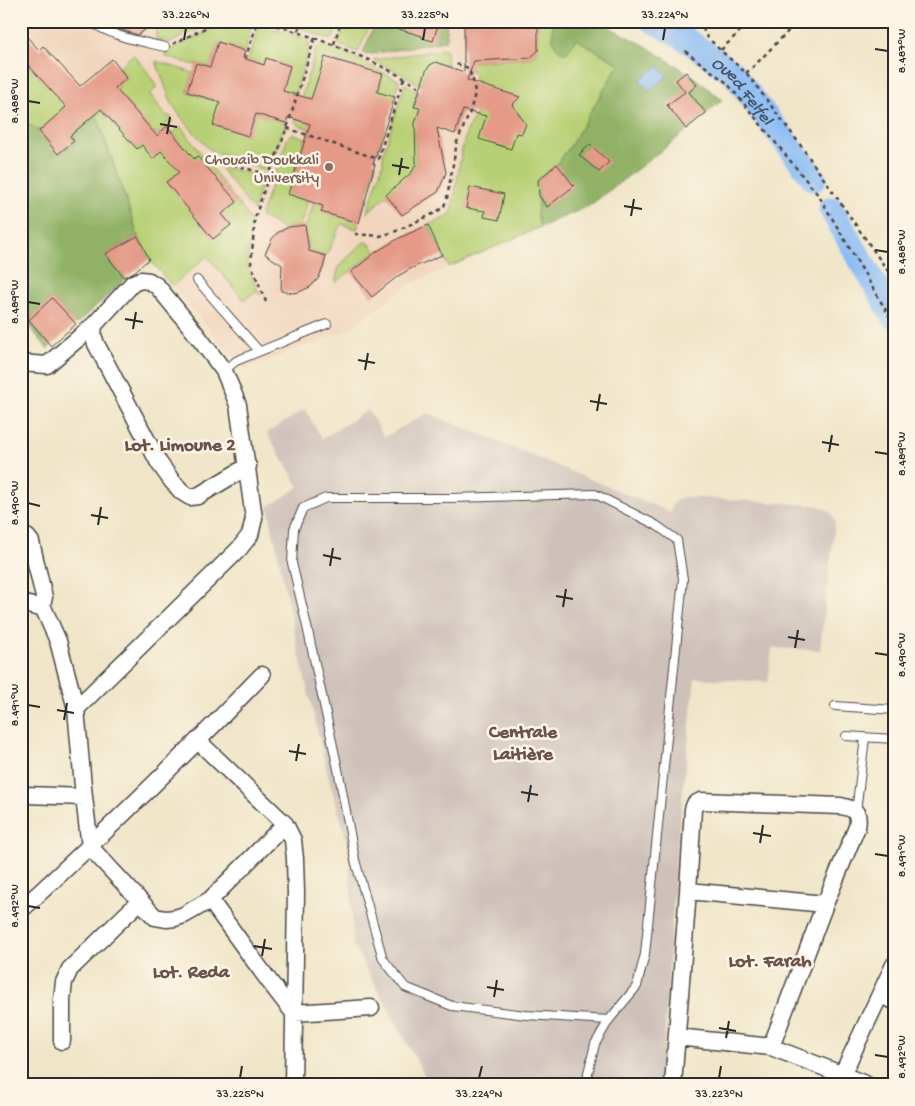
<svg xmlns="http://www.w3.org/2000/svg" width="915" height="1106" viewBox="0 0 915 1106" font-family="'Gochi Hand',sans-serif">
<rect width="100%" height="100%" fill="#fcf5e5"/>
<filter id="ink" filterUnits="userSpaceOnUse"><feTurbulence type="fractalNoise" baseFrequency=".02" numOctaves="2"/><feDisplacementMap in="SourceGraphic" scale="10" xChannelSelector="R" yChannelSelector="G"/><feConvolveMatrix kernelMatrix="1 2 1 2 8 2 1 2 1" color-interpolation-filters="sRGB"/></filter>
<filter id="wash" filterUnits="userSpaceOnUse"><feTurbulence type="fractalNoise" baseFrequency=".0096" numOctaves="4" result="noise"/><feDisplacementMap in="SourceGraphic" scale="20" xChannelSelector="R" yChannelSelector="G"/><feGaussianBlur stdDeviation="1.12" result="paint"/><feColorMatrix in="noise" values="0 0 0 0 0 0 0 0 0 0 0 0 0 0 0 0 0 1.4 0 .05"/><feComposite in="paint" operator="in"/></filter>
<g filter="url(#wash)">
<rect width="100%" height="100%" fill="#f0e5c8"/>
<path fill="#f1d5bd" d="M21 21H597L644 45 691 75 722 100 589 206 410 284 346 331 244 369 149 259 51 346 21 311Z"/>
<path fill="#cec1ba" d="M305 409 322 439 368 410 384 437 428 413 670 512 673 504 678 499 685 497 813 505 820 506 828 510 833 516 835 522 820 650 772 648 768 682 695 678 677 846 661 1085H430L353 945 349 848 329 779 297 645 268 507 299 487 267 433Z"/>
<path fill="#b7d075" stroke="#717e50" d="M156 21H213L170 43 156 39Z
M228 21C236 21 246 20 252 25L245 51 218 43 210 67 196 63 195 65 165 56 166 53 168 51Z
M274 21H338L333 38 331 40 303 29Z
M345 21H376L370 24 358 52 338 44Z
M538 21H553L552 25 619 64 571 145 557 164 538 180 539 196 537 214 540 227 449 267 428 225 445 218 452 212 462 149 467 131 477 113 480 93 477 82 468 62 530 58 538 51Z
M259 25 307 39 309 44V49L295 94 283 91 264 65 248 60Z
M321 46 340 50 398 80 399 82 378 150 298 125 295 122V117L316 50 318 47Z
M21 47 64 104 63 110 39 131 28 124 21 122Z
M446 49 447 66 436 62C426 67 424 75 421 86L408 77 373 60Z
M133 54 149 74 156 86V88L150 94 166 116H170L172 118V121L171 123 159 134 153 132 117 91 119 85 127 78 119 67Z
M156 61 193 73 187 92 286 123 269 168 267 171 263 170 216 153 207 147 181 117 171 102Z
M405 84 418 92 414 106 420 108 416 122 437 129 415 131 416 164 412 172 367 213 383 163V154Z
M91 98 137 149 142 145 153 158 161 151 167 158 183 146 173 133 179 127 182 128 251 221 247 266 260 295 256 291 244 300 207 256 172 286 149 259 138 236Z
M293 134 305 138 288 194 308 200 300 226 289 227 283 230C276 224 270 220 260 217L288 137Z
M331 152H334L376 164 357 229 341 224 326 256 309 251 305 229Z
M219 166 265 178 257 196 254 211Z
M364 242 369 243 376 252 335 283 339 266Z"/>
<path fill="#91b266" stroke="#5e6e48" d="M380 21H446L447 37 445 41 434 43 366 55 363 53 373 28 379 26Z
M553 21H597L644 45 691 75 722 100 675 140 589 206 540 227 537 214 539 196 538 180 557 164 571 145 619 64 576 39 567 53C564 52 561 52 559 50 551 44 552 30 553 21Z
M91 98 138 236 105 254 126 279 76 324 52 298 29 320 51 346 48 349 21 317V122C39 125 47 142 58 154L74 142 70 136Z"/>
<path fill="#88baf5" stroke="#5a7290" d="M659 66 667 77 648 91 640 79Z"/>
<g fill="none" stroke-linecap="round" stroke-linejoin="round">
<g stroke="#88baf5" stroke-width="25">
<path id="s1" d="M653 21 681 36 733 73 814 179"/>
<path d="M831 209 894 317"/>
</g>
</g>
<g id="blocks">
<path fill="#e59a88" d="M101 21H157L138 35 118 29Z
M383 21H428L438 25 433 41 422 38V36L382 24Z
M464 21H538V51L530 58 474 61 467 80 520 97 512 105 526 124 522 134 516 133 511 149 479 139 486 116 463 110 455 134 437 128 446 173 438 192 402 215 386 195 412 172 416 164 415 123 420 108 414 107 426 71 430 65 436 62 464 72Z
M27 37 39 50 43 46 80 86 112 59 127 78 115 88 157 136 167 126 194 159 197 156 237 202 222 214 231 225 213 239 166 182 179 172 161 151 153 159 142 145 137 149 101 109 70 136 74 141 58 154 39 131 66 107 21 57V43Z
M218 42 245 51 243 58 264 65 266 58 290 66 283 91 311 99 325 57 383 74 377 92 395 97 373 164H375L359 223 321 212 323 206 288 194 310 124 288 117 286 123 256 114 248 136 213 125 220 102 187 92 196 63 210 67Z
M686 72 697 85 689 92 706 113 686 129 667 105 685 92 676 80Z
M590 144 609 162 599 172 579 155Z
M557 164 574 186 547 207 539 196 538 180Z
M470 187 504 194 499 220 484 217 485 211 466 208Z
M305 225 309 251 326 256 323 268 318 279 310 287 299 292 292 293 281 291 282 265 265 254 272 239 277 233 289 227Z
M428 225 442 255 412 268 398 276 372 297 351 272 376 252 399 238Z
M138 236 149 259 134 272 124 277 105 254Z
M52 298 76 324 51 346 29 320Z"/>
</g>
</g>
<g filter="url(#ink)">
<use href="#blocks" fill-opacity="0" stroke="#494743" stroke-width="1"/>
<g fill="none" stroke-linecap="round" stroke-linejoin="round">
<defs>
<path id="lane" d="M90 21C112 37 139 41 165 47
M197 280 259 351
M224 371 236 361 327 324
M835 706 894 710
M846 736 894 739
M856 812 865 738
M587 1085 588 1073 595 1044 609 1020 637 986 645 954 683 579 677 540 656 525 595 494 451 498H326L303 508 294 529 292 563 306 622 338 769 355 860 383 959 405 987 452 1006 526 1015 609 1020"/>
<path id="street" d="M21 363 47 365 94 325
M21 537H27L31 542 44 597 42 605 58 641 76 709 84 797 90 847 155 917 166 919 175 918 184 915 210 900 285 824
M21 603 36 607 42 605
M76 709 239 549 250 535 254 518 238 405 232 390 224 371 190 326 157 286 149 281 141 280 133 283 94 325 93 335 96 344 159 463 172 481 182 492 190 497 198 496 248 466
M198 741 285 824 293 840 295 859 296 893 293 1085
M21 792 26 795 84 797
M688 891 825 904
M210 900C238 938 264 976 294 1013L371 1008
M21 910C104 834 184 756 262 675
M880 995 894 1001
M677 1037 771 1047 823 1067 867 1085
M62 1041V1000L64 982 70 969 140 901
M842 1075 894 965
M673 1085 688 891 693 809 695 804 701 801 841 806C855 809 860 812 857 827L825 904 771 1047"/>
</defs>
<use href="#lane" stroke="#494743" stroke-width="10"/>
<use href="#street" stroke="#494743" stroke-width="19"/>
<path stroke="#494743" stroke-width="2.5" stroke-dasharray="4 4" stroke-linecap="butt" d="M261 21C317 37 371 57 420 88
M708 21C705 24 703 28 704 32 706 39 740 67 748 75L799 143 894 280
M298 31 302 21
M173 44 219 21
M334 44 341 21
M721 50 750 21
M685 51 727 83 819 196 894 324
M245 59 258 21
M746 73 754 66 798 21
M287 128 378 159 404 78
M210 158 269 175
M355 234 380 236 394 232 437 212 444 206 447 198 457 142 470 112 475 93 473 80 469 70 466 67 453 63
M266 302 251 264 255 218 269 175 287 128 315 37"/>
<use href="#lane" stroke="#fff" stroke-width="8"/>
<use href="#street" stroke="#fff" stroke-width="16"/>
</g>
</g>
<path fill="none" stroke="#2b2b2b" stroke-width="2" d="M184 40 186 28M423 40 425 28M663 40 665 28M875 49 888 51M28 101 40 103M160 124 177 127M167 134 170 117M392 165 409 168M399 175 402 158M624 206 642 209M631 216 634 199M875 250 888 252M28 302 40 304M125 319 143 322M133 329 136 312M358 360 375 363M365 370 368 353M590 401 607 404M597 411 600 394M822 442 839 445M829 452 832 435M875 452 888 454M28 503 40 506M91 515 108 518M98 525 101 507M323 555 341 559M330 566 333 548M556 596 573 599M563 607 566 589M788 637 805 640M795 648 798 630M875 653 888 655M28 705 40 707M57 710 74 713M64 720 67 703M289 751 306 754M296 761 299 744M521 792 538 795M528 802 531 785M753 833 771 836M760 843 763 825M875 854 888 856M28 906 40 908M254 946 272 949M262 956 265 939M487 987 504 990M494 997 497 980M719 1028 736 1031M726 1038 729 1021M875 1055 888 1057M240 1078 242 1066M479 1078 482 1066M719 1078 721 1066"/>
<circle fill="#8d6e63" stroke="#fcf5e5" stroke-width="2" cx="329" cy="167" r="5"/>
<g text-anchor="middle" stroke-width="5" stroke-linejoin="round" paint-order="stroke">
<g font-size="16" fill="#785e54" stroke="#fcf5e5" text-anchor="end">
<text x="319" y="164">Chouaib Doukkali<tspan x="319" dy="18">University</tspan></text>
</g>
<g font-size="18" font-style="italic" fill="#475668" stroke="#fcf5e5">
<text dy="6" stroke="none"><textPath href="#s1" startOffset="115">Oued Felfel</textPath></text>
</g>
<g font-size="19" font-weight="bold" fill="#6c524c" stroke="#fcf5e5">
<text x="180" y="450">Lot. Limoune 2</text>
<text x="523" y="737">Centrale<tspan x="523" dy="22">Laitière</tspan></text>
<text x="770" y="966">Lot. Farah</text>
<text x="191" y="977">Lot. Reda</text>
</g>
</g>
<rect width="915" height="1106" fill="none" stroke="#fcf5e5" stroke-width="55"/>
<rect x="28" y="28" width="860" height="1050" fill="none" stroke="#2b2b2b" stroke-width="2"/>
<g font-size="12" text-anchor="middle" fill="#2b2b2b">
<text x="186" y="18">33.226°N</text>
<text x="425" y="18">33.225°N</text>
<text x="665" y="18">33.224°N</text>
<text transform="translate(901 51) rotate(-90)" y="4">8.487°W</text>
<text transform="translate(14 101) rotate(-90)" y="4">8.488°W</text>
<text transform="translate(901 252) rotate(-90)" y="4">8.488°W</text>
<text transform="translate(14 302) rotate(-90)" y="4">8.489°W</text>
<text transform="translate(901 454) rotate(-90)" y="4">8.489°W</text>
<text transform="translate(14 503) rotate(-90)" y="4">8.490°W</text>
<text transform="translate(901 655) rotate(-90)" y="4">8.490°W</text>
<text transform="translate(14 705) rotate(-90)" y="4">8.491°W</text>
<text transform="translate(901 856) rotate(-90)" y="4">8.491°W</text>
<text transform="translate(14 906) rotate(-90)" y="4">8.492°W</text>
<text transform="translate(901 1057) rotate(-90)" y="4">8.492°W</text>
<text x="240" y="1097">33.225°N</text>
<text x="479" y="1097">33.224°N</text>
<text x="719" y="1097">33.223°N</text>
</g>
</svg>
